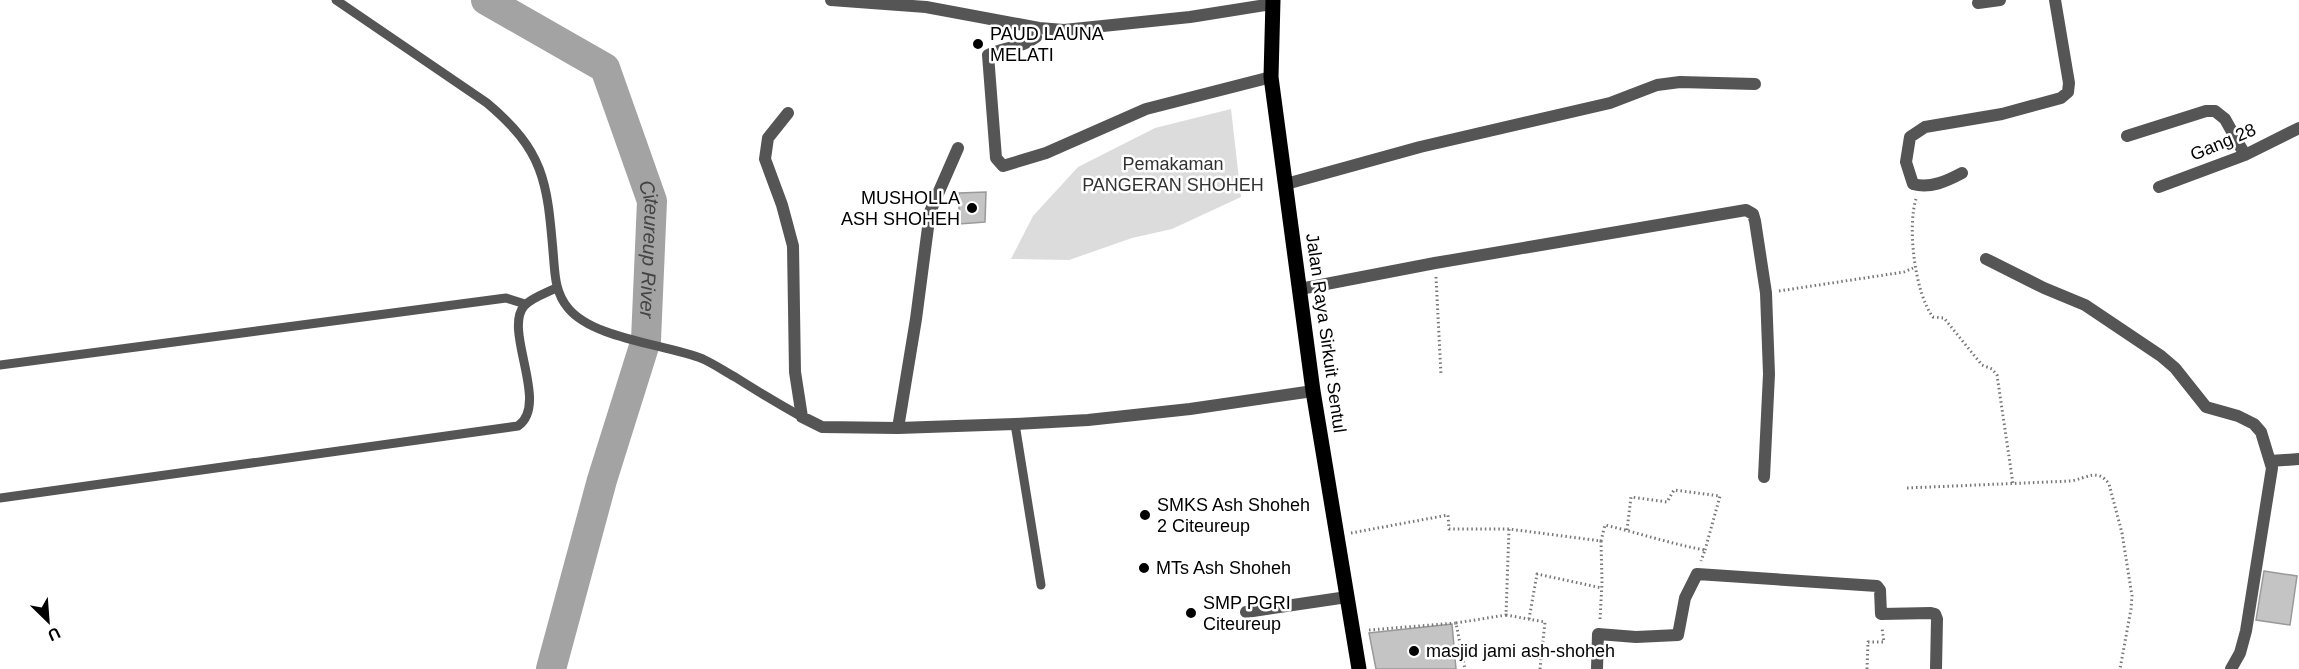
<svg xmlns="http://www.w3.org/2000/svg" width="2299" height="669" viewBox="0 0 2299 669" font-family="Helvetica,sans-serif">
<rect width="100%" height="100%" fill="#fff"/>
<path fill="#dcdcdc" d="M1231 109 1241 197 1172 229 1132 238 1069 260 1011 259 1033 216 1078 167 1155 128Z"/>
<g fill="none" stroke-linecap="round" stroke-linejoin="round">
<path stroke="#a3a3a3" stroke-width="30" id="s1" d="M486 0 605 68 652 201 646 340 602 480 551 669"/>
</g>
<path fill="#c4c4c4" stroke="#999" stroke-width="1.5" d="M986 192 985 222 959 224V193Z
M2264 571 2297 576 2290 625 2256 620Z
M1452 624 1456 669H1376L1369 633Z"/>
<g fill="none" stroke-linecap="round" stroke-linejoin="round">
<path stroke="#777" stroke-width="3" stroke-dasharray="1.5 3" stroke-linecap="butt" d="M1916 199C1907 227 1915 294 1933 317L1944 318 1982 365 1992 369 1997 375 2013 484
M1436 277 1441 375
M1779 291 1904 272 1913 268
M1907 488 2071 481C2087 478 2098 468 2109 484L2122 533 2132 596 2131 609 2120 669
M1627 530 1631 497 1667 502 1674 490 1720 496 1705 550
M1351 533 1448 515 1449 529H1509
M1601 541 1605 525C1639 533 1671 544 1705 550L1701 561
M1506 615 1545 622 1540 669
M1529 619 1537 574 1602 588
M1456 623 1506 615 1509 529 1601 541 1602 582 1600 620
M1369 630 1456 623 1465 669
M1867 669 1868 642H1884L1882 628"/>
<path stroke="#555" stroke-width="9" d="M336 0 487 103C544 151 547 181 553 251 555 272 554 291 568 308 593 339 665 344 703 359 714 364 724 371 735 377 757 391 779 404 802 417
M0 365 506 298 525 304
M1015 424 1041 585
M0 498 518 426C550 404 503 331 524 306 531 298 546 293 556 288"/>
<path stroke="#555" stroke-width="12" d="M831 0 926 7 1039 28 1064 30 1190 17 1272 4
M1978 3 2000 0
M1032 27 1036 37C1022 48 1004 47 988 55L996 158 1003 166 1046 153 1146 109 1271 77
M788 113 768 138 765 159 782 205 793 246 795 372 802 417 822 427 898 428 1015 424 1088 420 1190 409 1313 391
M2127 136 2206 111H2215L2225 119 2245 155
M1962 173C1947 181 1930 189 1913 184L1906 162 1910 137 1925 127 2002 114 2061 98 2068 92 2069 83 2055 0
M1286 184 1420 147 1610 103 1657 85 1680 82 1755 84
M2159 187 2245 155 2299 128
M1986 259 2044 288 2085 305 2161 356 2175 368 2206 407 2238 416 2254 424 2261 432 2272 468 2246 631 2240 653 2231 669
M1300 289 1435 263 1746 210 1753 214 1755 221 1766 293 1769 374 1764 477
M898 428 916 319 930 212 958 148
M2270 461 2299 459
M1246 612 1347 597
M1597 669 1598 634 1636 637 1678 635 1685 598 1697 574 1877 586 1880 590 1881 614 1931 613 1935 614 1937 619 1936 669"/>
<path stroke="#000" stroke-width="15" d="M1273 0 1271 77 1313 391 1359 669"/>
</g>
<g fill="#000" stroke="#fff" stroke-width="2">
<circle cx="978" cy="44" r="6"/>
<circle cx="972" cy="208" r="6"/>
<circle cx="1145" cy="515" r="6"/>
<circle cx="1144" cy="568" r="6"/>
<circle cx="1191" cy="613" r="6"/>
<circle cx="1414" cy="651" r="6"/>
</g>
<g text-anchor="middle" stroke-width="5" stroke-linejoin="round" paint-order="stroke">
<g font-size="18" fill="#000" stroke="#fff" text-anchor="start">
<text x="990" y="40">PAUD LAUNA<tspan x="990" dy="21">MELATI</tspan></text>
<text x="960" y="204" text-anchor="end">MUSHOLLA<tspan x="960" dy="21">ASH SHOHEH</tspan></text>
<text x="1157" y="511">SMKS Ash Shoheh<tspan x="1157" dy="21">2 Citeureup</tspan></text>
<text x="1156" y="574">MTs Ash Shoheh</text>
<text x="1203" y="609">SMP PGRI<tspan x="1203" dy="21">Citeureup</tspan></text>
<text x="1426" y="657">masjid jami ash-shoheh</text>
</g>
<g font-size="18" fill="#000" stroke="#fff">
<text transform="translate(2223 142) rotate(-23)" y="6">Gang 28</text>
<text transform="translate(1326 333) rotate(82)" y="6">Jalan Raya Sirkuit Sentul</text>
</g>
<g font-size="18" fill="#333" stroke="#fff">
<text x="1173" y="170">Pemakaman<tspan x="1173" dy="21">PANGERAN SHOHEH</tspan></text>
</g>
<g font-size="20" font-style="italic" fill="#444" stroke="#fff">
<text dy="7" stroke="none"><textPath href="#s1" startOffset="326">Citeureup River</textPath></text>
</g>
</g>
<g transform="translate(48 621) rotate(155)" stroke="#ffffff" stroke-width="4.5" paint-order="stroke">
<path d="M0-4.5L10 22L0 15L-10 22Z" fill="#000000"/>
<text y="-9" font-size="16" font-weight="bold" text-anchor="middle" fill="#000000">U</text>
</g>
</svg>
